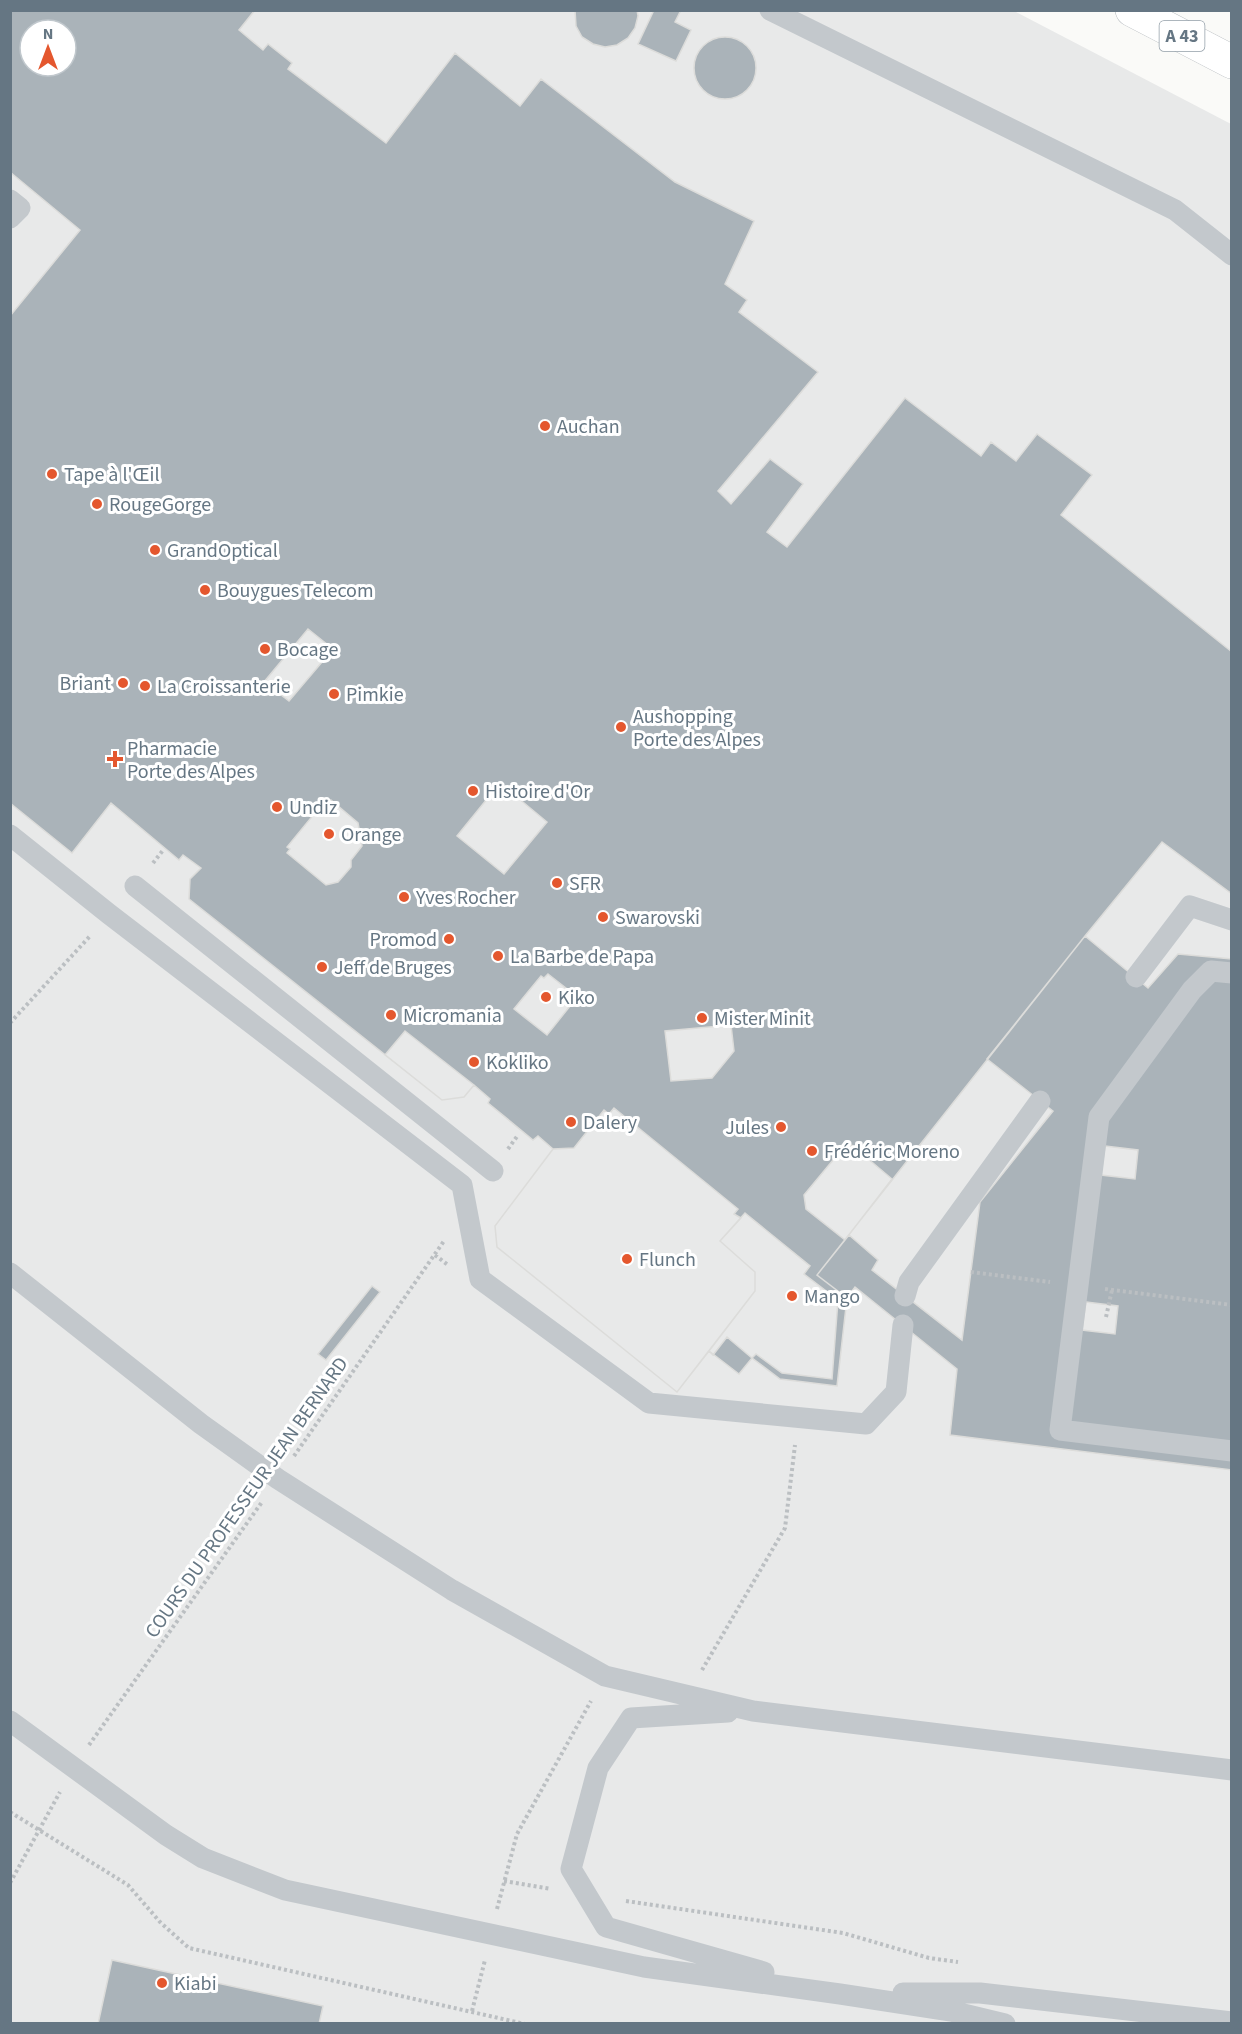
<svg xmlns="http://www.w3.org/2000/svg" width="1242" height="2034" viewBox="0 0 1242 2034" font-family="'Source Sans 3',sans-serif">
<rect width="100%" height="100%" fill="#fafaf8"/>
<path fill="#e8e9e9" fill-rule="evenodd" d="M11 11H1014L1231 124V2023L11 2024ZM30 30H66V66H30Z"/>
<path fill="#aab3b9" stroke="#dcdcda" stroke-width="1.5" fill-rule="evenodd" d="M10 10H255L239 30 263 50 268 44 292 63 288 69 386 143 455 53 520 106 541 79 675 182 754 221 725 284 747 300 739 312 818 372 718 491 731 504 770 459 803 484 767 532 787 547 905 398 981 456 991 442 1016 461 1037 434 1092 475 1061 515 1232 652V894L1162 842 1085 936 817 1275 847 1298 837 1386 780 1379 752 1358 739 1374 709 1351 677 1392 497 1247 495 1226 553 1149 538 1136 533 1140 488 1103 490 1099 474 1085 464 1097 442 1100 189 899 190 879 201 868 183 855 179 860 111 803 72 853 10 803V316L80 230 10 172ZM30 30H66V66H30Z
M575 10H637L638 16 635 28 628 38 617 45 605 47 593 44 582 37 576 26Z
M654 10H681L675 22 691 30 676 61 638 44Z
M694 68a31 31 0 1 1 62 0a31 31 0 1 1-62 0Z
M308 629 333 649 289 701 264 682Z
M500 783 547 822 504 874 457 836Z
M331 800 358 823 362 846 351 860V867L338 882 326 885 287 853 290 849 287 847 324 802 326 805Z
M1085 936 1148 988 1178 954 1232 959V1470L950 1435 957 1369 855 1287 847 1298 817 1275 849 1235 878 1260 872 1270 962 1340 980 1202 1053 1111 987 1059ZM1105 1146 1138 1150 1135 1179 1101 1175ZM1086 1302 1118 1306 1115 1334 1082 1330Z
M548 974 567 989 570 1006 547 1035 514 1009 541 976 544 978Z
M731 1025 734 1051 712 1078 671 1081 665 1031Z
M405 1031 474 1085 464 1097 442 1100 385 1055Z
M614 1108 738 1209 734 1214 741 1218 720 1241 755 1272V1291L677 1392 497 1247 495 1226 553 1149 574 1148 604 1110 609 1114Z
M848 1142 892 1179 845 1240 806 1209 804 1195Z
M745 1213 810 1266 804 1274 838 1300 832 1379 782 1373 756 1354 752 1358 727 1337 713 1355 709 1351 755 1291V1272L720 1241Z
M372 1286 380 1292 326 1360 318 1354Z
M112 1960 323 2006 319 2024H98Z"/>
<g fill="none" stroke-linecap="round" stroke-linejoin="round">
<defs>
<path id="highway" d="M1132 10 1232 62"/>
</defs>
<use href="#highway" stroke="#b4b9bd" stroke-width="34"/>
<path stroke="#bbbfc2" stroke-width="4" stroke-dasharray="3 3" stroke-linecap="butt" d="M153 863 164 849
M10 1023 91 935
M508 1149 518 1135
M435 1255 448 1265
M971 1272 1050 1282
M1105 1289 1232 1305
M1106 1317 1112 1290
M294 1456 444 1241
M702 1670 785 1528 795 1445
M89 1745 262 1502
M10 1812 128 1885 160 1922 189 1948 525 2024
M504 1881 551 1889
M10 1883 60 1792
M626 1901 843 1933 929 1958 958 1962
M497 1909 517 1834 591 1701
M472 2011 485 1960"/>
<path stroke="#c3c8cc" stroke-width="21" d="M770 10 1175 210 1232 255
M10 200 20 208 10 218
M10 835 109 914 462 1185 480 1279 649 1403 866 1424 896 1392 903 1325
M135 886 493 1171
M1232 973 1211 971 1192 990 1099 1117 1060 1430 1232 1451
M1136 977 1190 906 1232 920
M10 1273 201 1424 278 1479 452 1590 605 1676 753 1711 1232 1770
M905 1296 909 1282 1040 1101
M728 1712 631 1718 598 1768 571 1869 606 1927 764 1972
M10 1721 166 1835 203 1858 285 1890 644 1967 840 1994 951 2011 1005 2024
M903 1993H980L1232 2022"/>
<use href="#highway" stroke="#fff" stroke-width="33"/>
</g>
<g fill="#e4572e" stroke="#fff" stroke-width="2">
<circle cx="545" cy="426" r="6"/>
<circle cx="52" cy="474" r="6"/>
<circle cx="97" cy="504" r="6"/>
<circle cx="155" cy="550" r="6"/>
<circle cx="205" cy="590" r="6"/>
<circle cx="265" cy="649" r="6"/>
<circle cx="123" cy="683" r="6"/>
<circle cx="145" cy="686" r="6"/>
<circle cx="334" cy="694" r="6"/>
<circle cx="621" cy="727" r="6"/>
<path d="M112 750h6v6h6v6h-6v6h-6v-6h-6v-6h6z"/>
<circle cx="473" cy="791" r="6"/>
<circle cx="277" cy="807" r="6"/>
<circle cx="329" cy="834" r="6"/>
<circle cx="557" cy="883" r="6"/>
<circle cx="404" cy="897" r="6"/>
<circle cx="603" cy="917" r="6"/>
<circle cx="449" cy="939" r="6"/>
<circle cx="498" cy="956" r="6"/>
<circle cx="322" cy="967" r="6"/>
<circle cx="546" cy="997" r="6"/>
<circle cx="391" cy="1015" r="6"/>
<circle cx="702" cy="1018" r="6"/>
<circle cx="474" cy="1062" r="6"/>
<circle cx="571" cy="1122" r="6"/>
<circle cx="781" cy="1127" r="6"/>
<circle cx="812" cy="1151" r="6"/>
<circle cx="627" cy="1259" r="6"/>
<circle cx="792" cy="1296" r="6"/>
<circle cx="162" cy="1983" r="6"/>
</g>
<g text-anchor="middle" stroke-width="6" stroke-linejoin="round" paint-order="stroke">
<rect fill="#fff" stroke="#939fa8" stroke-width="1.5" x="1159.5" y="21" width="45" height="30" rx="4.5"/>
<g font-size="18" font-weight="bold" fill="#657683">
<text x="1182" y="42">A 43</text>
</g>
<g font-size="20" fill="#657683" stroke="#fff" text-anchor="start">
<text x="557" y="433">Auchan</text>
<text x="64" y="481">Tape à l'Œil</text>
<text x="109" y="511">RougeGorge</text>
<text x="167" y="557">GrandOptical</text>
<text x="217" y="597">Bouygues Telecom</text>
<text x="277" y="656">Bocage</text>
<text x="111" y="690" text-anchor="end">Briant</text>
<text x="157" y="693">La Croissanterie</text>
<text x="346" y="701">Pimkie</text>
<text x="633" y="723">Aushopping<tspan x="633" dy="23">Porte des Alpes</tspan></text>
<text x="127" y="755">Pharmacie<tspan x="127" dy="23">Porte des Alpes</tspan></text>
<text x="485" y="798">Histoire d'Or</text>
<text x="289" y="814">Undiz</text>
<text x="341" y="841">Orange</text>
<text x="569" y="890">SFR</text>
<text x="416" y="904">Yves Rocher</text>
<text x="615" y="924">Swarovski</text>
<text x="437" y="946" text-anchor="end">Promod</text>
<text x="510" y="963">La Barbe de Papa</text>
<text x="334" y="974">Jeff de Bruges</text>
<text x="558" y="1004">Kiko</text>
<text x="403" y="1022">Micromania</text>
<text x="714" y="1025">Mister Minit</text>
<text x="486" y="1069">Kokliko</text>
<text x="583" y="1129">Dalery</text>
<text x="769" y="1134" text-anchor="end">Jules</text>
<text x="824" y="1158">Frédéric Moreno</text>
<text x="639" y="1266">Flunch</text>
<text x="804" y="1303">Mango</text>
<text x="174" y="1990">Kiabi</text>
</g>
<g font-size="20" fill="#657683" stroke="#fff">
<text transform="translate(246 1497) rotate(-55)" y="7">COURS DU PROFESSEUR JEAN BERNARD</text>
</g>
</g>
<rect width="1242" height="2034" fill="none" stroke="#657683" stroke-width="24"/>
<g transform="translate(48 48)"><circle r="28" fill="#ffffff" stroke="#c1c8cd" stroke-width="1.5"/>
<path d="M0-4.5L10 22L0 15L-10 22Z" fill="#e4572e"/>
<text y="-9" font-size="16" font-weight="bold" text-anchor="middle" fill="#657683">N</text>
</g>
</svg>
